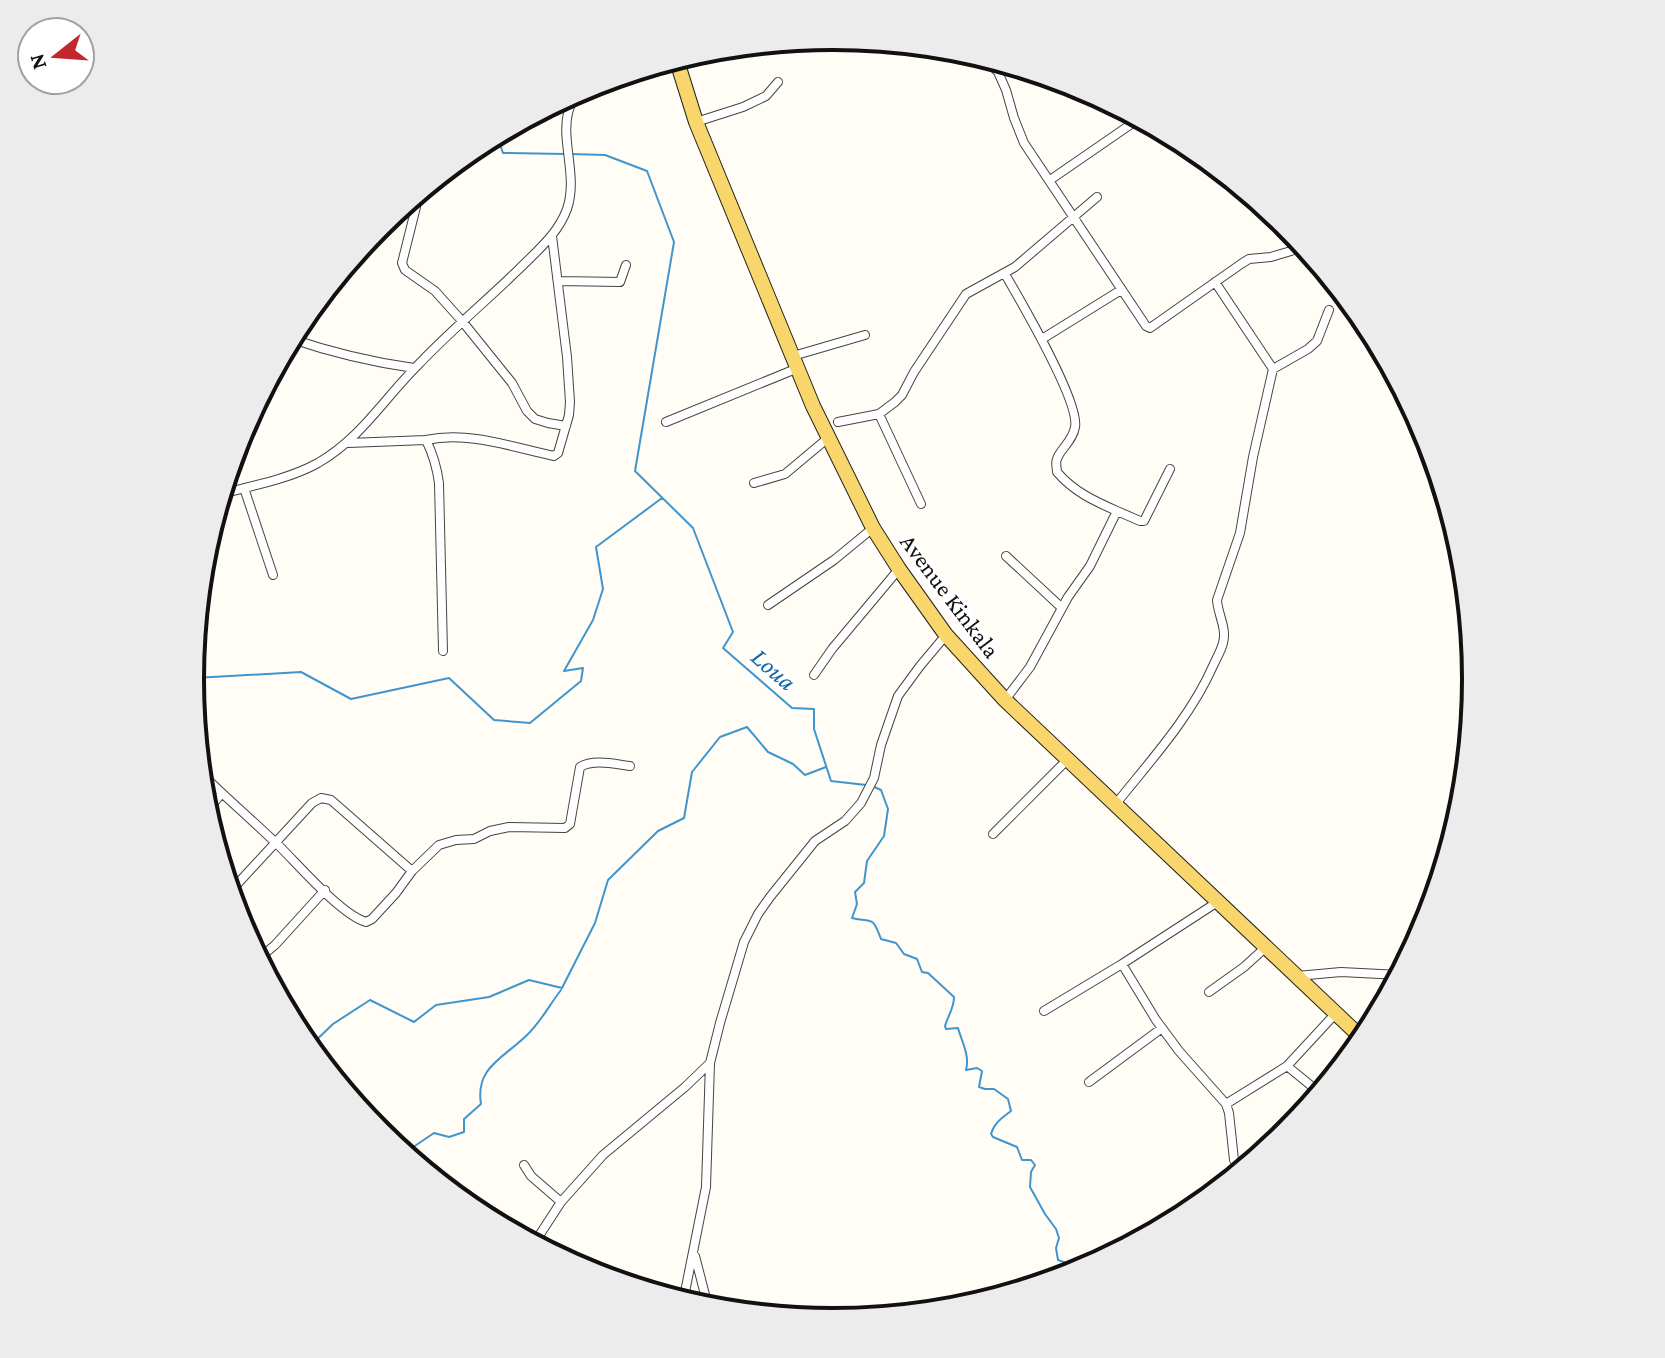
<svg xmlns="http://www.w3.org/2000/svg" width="1665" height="1358" viewBox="0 0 1665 1358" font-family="'Crimson Pro',serif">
<rect width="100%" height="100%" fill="#fffdf5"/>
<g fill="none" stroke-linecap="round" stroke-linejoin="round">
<path stroke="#3f96cf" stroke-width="2" d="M496 133 503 153 565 154
M571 154 605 155 647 171 674 242 635 471 693 528 733 632 723 648 792 708 814 709V729L831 781 866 785
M317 299 333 296 335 276
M190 675 195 678 301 672 351 699 449 678 494 720 530 723 581 681 583 668 564 671 593 620 603 589 596 547 662 498
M872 786 881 790 888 809 884 836 867 861 864 883 855 892 857 904 852 918C873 923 872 915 881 939L896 943 904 954 917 959 922 972 928 973 954 997C954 1009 948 1015 945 1026L946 1029 958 1028C962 1042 970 1056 966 1070L977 1068 982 1071 979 1087 985 1089H994L1008 1099 1011 1111C1002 1118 994 1123 991 1134L993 1137 1017 1147 1022 1160H1031L1035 1165 1031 1172 1030 1187 1045 1214 1056 1229 1059 1238 1056 1248 1058 1260 1078 1267 1082 1271
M308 1048 333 1024 370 1000 414 1022 436 1005 489 997 529 980 562 988 595 923 608 880 658 831 684 818 692 772 720 737 747 727 768 752 793 764 805 775 826 767
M403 1154 434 1133 449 1137 464 1132V1119L481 1104C475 1067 504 1058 527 1035 540 1023 550 1004 561 990"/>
<defs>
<path id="street" d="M982 55 998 72 1006 90 1014 118 1024 143 1146 326 1150 328 1241 264 1249 259 1271 257 1291 251 1304 245
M696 122 743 107 766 96 778 82
M1050 180 1140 118
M417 192 416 207 402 263 405 270 435 291 462 321 512 383 527 411 535 419 548 423 566 426
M1005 274C1020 300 1080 402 1075 427 1073 441 1060 449 1057 459 1055 463 1057 468 1057 472 1073 491 1094 501 1117 511L1090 566 1068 597 1030 667 1005 700
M558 281 620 282 626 265
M289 338C330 352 371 362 414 368
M1042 339 1121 290
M793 356 865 335
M1273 369 1308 349 1317 341 1329 310
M879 414 921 504
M666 422 798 368
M838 422 879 414 895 402 902 395 914 372 966 294 1015 267 1097 197
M426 440C469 431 512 447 554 456L558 453 569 415 570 402 567 357 552 236
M348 443 426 440C433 454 437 468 439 483L443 651
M754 483 785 474 828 438
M244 488 273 575
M220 494C252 486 289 479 318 463 361 438 383 400 417 366 449 332 485 302 518 270 537 251 558 234 567 209 578 177 561 142 568 113 570 105 574 97 577 90
M1117 511 1140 521H1144L1170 469
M1006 556 1062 608
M768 605 834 560 873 528
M814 675 832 649 899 569
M199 771C224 796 251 819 277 844 298 864 340 914 366 922L372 919 396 893 412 871 439 845 456 840 474 839 490 831 509 827 565 828 570 824 580 767C593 759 614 764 630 766
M1115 805C1150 761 1190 718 1213 666 1216 659 1221 651 1223 643 1227 628 1218 615 1217 600L1240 533 1253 457 1273 369 1215 282
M205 814 221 794
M993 834 1068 759
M229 893 312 803 321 798 331 800 412 871
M257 960 275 945 325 890
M1122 964 1156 1020 1179 1051 1226 1104 1287 1066 1336 1013
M1297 976 1341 972 1400 975
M1209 992 1244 967 1266 947
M1044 1011 1122 964 1219 901
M1287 1066 1320 1093
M1089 1082 1162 1028
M1226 1104 1229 1113 1234 1160
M524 1165 531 1176 561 1202
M535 1242 591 1271
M533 1245 561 1202 603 1155 685 1087 710 1063
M695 1256 709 1310
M683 1302 706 1187 710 1063 720 1023 744 942 758 914 770 897 815 841 845 821 861 803 874 778 881 745 898 696 920 666 946 635"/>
<path id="primary" d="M676 58 696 122 813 406 873 528 899 569 946 635 1005 700 1364 1040"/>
</defs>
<use href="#street" stroke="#444" stroke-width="10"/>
<use href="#primary" stroke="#222" stroke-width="16"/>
<use href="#street" stroke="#fff" stroke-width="8"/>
<use href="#primary" stroke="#f9d66b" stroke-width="14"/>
</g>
<g text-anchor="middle" stroke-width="8" stroke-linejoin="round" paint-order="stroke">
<g font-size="24" fill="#111" stroke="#fff">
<text transform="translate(950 596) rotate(53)" y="8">Avenue Kinkala</text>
</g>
<g font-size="26" font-style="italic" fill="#1768a6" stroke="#fff">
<text transform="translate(774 669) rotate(41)" y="9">Loua</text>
</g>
</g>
<path d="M0 0H1665V1358H0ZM204 679a629 629 0 1 1 1258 0a629 629 0 1 1-1258 0Z" fill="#ececec" fill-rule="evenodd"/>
<path fill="none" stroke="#111" stroke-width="4" d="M204 679a629 629 0 1 1 1258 0a629 629 0 1 1-1258 0Z"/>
<g transform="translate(56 56) rotate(253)"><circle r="38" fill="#ffffff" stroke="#a0a0a0" stroke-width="2"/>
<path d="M0-6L14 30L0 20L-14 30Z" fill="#c4262e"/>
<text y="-12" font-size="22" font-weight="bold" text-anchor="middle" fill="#111111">N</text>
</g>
</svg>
